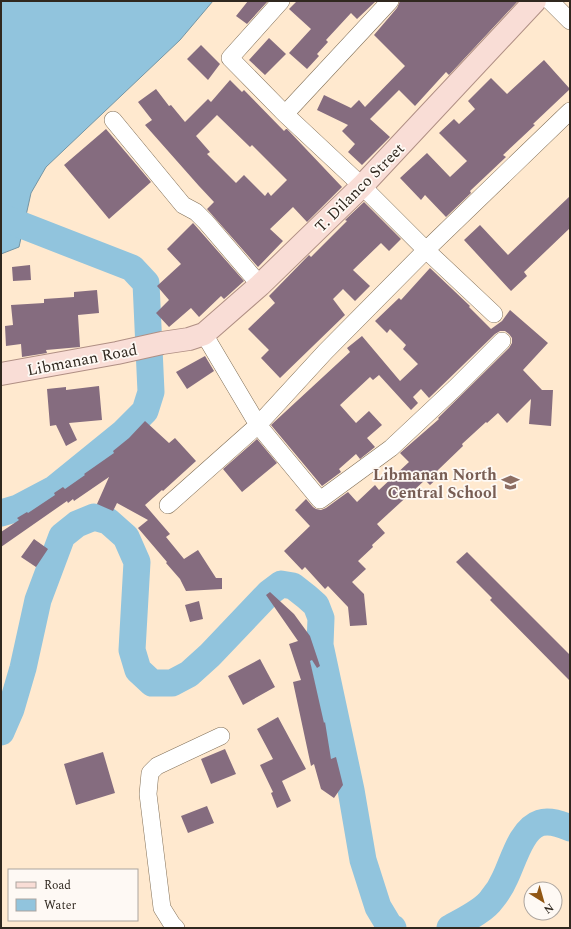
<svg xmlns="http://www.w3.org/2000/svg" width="571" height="929" viewBox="0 0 571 929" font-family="Spectral,serif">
<rect width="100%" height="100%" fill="#ffe9cf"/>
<path fill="#91c4dd" stroke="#7495a4" d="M1 1H213L180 40 46 167 31 193 19 247 1 254Z"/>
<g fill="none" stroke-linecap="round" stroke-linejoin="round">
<path stroke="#91c4dd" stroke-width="27" d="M1 217 132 268 146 283 151 392 145 411 123 433 54 489 18 508 1 513
M1 732 11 709 23 668 38 600 62 536 77 524 94 517 108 521 126 537 137 562 132 650 138 670 152 683H172L189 674 210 655 269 593 281 584 293 586 307 597 316 605 321 618 320 645 351 790 363 860 378 907 390 927 393 928
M450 928C462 921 484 911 492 899 497 893 502 885 505 878 513 862 521 829 540 823 550 820 561 824 570 828"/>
</g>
<path fill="#856c7f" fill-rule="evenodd" d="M248 1H268L247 24 236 16Z
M297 1H376L357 19 351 13 326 40 328 42 317 54 319 56 307 69 289 53 311 29 289 9Z
M400 1H518L449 75 446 72 415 106 399 90 370 119 390 137 362 165 348 152 355 144 342 131 348 125 317 110 324 95 351 108 359 100 365 107 405 66 374 35 397 8Z
M269 38 286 54 265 75 249 60Z
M201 45 220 64 208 80 187 59Z
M544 60 570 89 533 124 535 125 503 155 506 157 470 191 471 193 446 217 425 195 421 200 400 178 427 153 450 177 467 161 439 133 454 119 459 124 475 109 468 101 491 78 507 94Z
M230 80 242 92 244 90 284 131 286 129H287L342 187 307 222 293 207 270 229 283 241 258 267 207 209 214 202 199 186 145 125 152 120 138 102 156 89 169 106 171 105 185 122 208 99 211 102ZM217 115 250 147 252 145 287 180 271 196 268 192 265 196 244 175 236 183 207 154 210 152 196 136Z
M106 129 151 182 109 219 64 165Z
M570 196V228L524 272 527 276 511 291 464 240 480 225 508 255Z
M364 202 401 239 389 251 381 243 353 270 370 286 355 301 343 289 333 299 345 315 280 378 261 358 269 350 248 329 275 303 269 296 309 255 311 257 347 221 345 220Z
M193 223 244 281 224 299 221 296 199 317 191 308 169 327 156 313 169 300 157 286 181 264 167 249Z
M30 265 31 280 13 281 12 267Z
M430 268 470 306 469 307 491 329 502 321 510 310 548 343 523 370 542 390H553L551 426 529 424 531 399 507 423 498 413 487 423 486 422 462 444 463 446 437 471 441 475 430 485 425 480 377 524 385 533 372 545 373 547 358 561 366 569 352 582 364 594 367 625 350 626 348 607 328 586 325 589 305 567 302 570 284 551 310 526 295 510 306 499 313 507 316 509 321 510 326 508 348 492 357 502 375 485 379 490 409 462 400 453 439 419 438 418 509 348 512 343V338L509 334 505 331H500L495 334 429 398 421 389 413 397 418 403 411 410 379 375 373 380 370 377 340 405 356 423 369 411 382 425 367 438 375 447 360 459 356 454 339 469 341 472 322 486 271 425 350 352 347 348 362 336 400 381 418 364 403 349 406 345 390 329 387 333 375 321 399 298 401 300Z
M97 290 99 313 78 315 80 347 46 350 47 353 22 357 21 344 6 346 5 326 13 325 11 305 44 303V299L74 297V292Z
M205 356 214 371 187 389 176 372Z
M99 386 102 420 69 423 77 440 66 446 56 425 50 426 47 389 66 387V390Z
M145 421 169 443 175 438 196 461 163 491 162 490 145 505 170 534 166 537 184 559 198 550 216 578H222V589L186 591 180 579 166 563 167 562 138 528 148 520 117 503 113 511 97 504 109 477 74 501 73 499 68 503 67 501 1 547V532L19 520 17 518 27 512 28 513 55 495 54 493 63 487 65 489 85 475 84 474 114 453 113 451 129 438Z
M257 439 277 463 242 492 223 469Z
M34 539 48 549 36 567 21 557Z
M467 552 570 655V681L490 600 492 598 456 562Z
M270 592 294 614 310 636 320 666 317 668 312 660 310 661 324 723 325 722 331 759 336 757 343 785 334 798 321 789 314 764 311 766 293 682 301 680 289 644 298 641 266 595Z
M199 601 203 619 190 622 185 605Z
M260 659 275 687 243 705 228 676Z
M278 717 306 769 282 781 291 801 277 808 271 793 273 792 260 765 273 759 257 729Z
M225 749 236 774 211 784 201 759Z
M103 752 115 793 76 805 64 764Z
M207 806 214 823 188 833 181 816Z"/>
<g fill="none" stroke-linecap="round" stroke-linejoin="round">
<defs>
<path id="minor" d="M281 1 230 58 285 114 362 186 426 250 494 314
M550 1 570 21
M285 114 390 1
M113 120 183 205 196 212 206 222 260 285
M204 334 258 425 320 500 391 448 455 388 502 341
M168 505 258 425 325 352 426 250 570 111
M176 928 172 924 162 908 148 794 150 773 157 766 221 736"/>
<path id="major" d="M1 374 117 353 162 343 189 339 204 334 260 285 362 186 535 1"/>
</defs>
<use href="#minor" stroke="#816f57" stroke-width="18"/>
<use href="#major" stroke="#b08f84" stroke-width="24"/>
<use href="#minor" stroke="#fff" stroke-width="17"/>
<use href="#major" stroke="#f9ddd6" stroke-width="22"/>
</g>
<defs>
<symbol id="school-bare" viewBox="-9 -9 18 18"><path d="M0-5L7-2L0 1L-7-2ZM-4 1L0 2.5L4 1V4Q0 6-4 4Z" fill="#8d6e63" stroke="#fef9f4" stroke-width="2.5" paint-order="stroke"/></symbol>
</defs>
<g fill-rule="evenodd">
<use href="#school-bare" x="498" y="470" width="25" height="25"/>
</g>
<g text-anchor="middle" stroke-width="3.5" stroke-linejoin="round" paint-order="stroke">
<g font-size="16" fill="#30281f" stroke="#fef9f4">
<text transform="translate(359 187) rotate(-45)" y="6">T. Dilanco Street</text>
<text transform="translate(82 359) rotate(-11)" y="6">Libmanan Road</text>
</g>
<g font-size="16" font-weight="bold" fill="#785e54" stroke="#fef9f4" text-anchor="end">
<text x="497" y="480">Libmanan North<tspan x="497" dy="18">Central School</tspan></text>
</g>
</g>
<rect width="571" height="929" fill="none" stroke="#30281f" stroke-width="4"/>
<rect x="8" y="869" width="130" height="52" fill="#fef9f4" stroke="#aca59f"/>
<rect x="16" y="882" width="20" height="6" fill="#f9ddd6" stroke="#aca59f"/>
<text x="44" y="889" font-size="12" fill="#30281f">Road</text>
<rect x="16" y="899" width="20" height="12" fill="#91c4dd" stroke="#aca59f"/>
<text x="44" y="909" font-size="12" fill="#30281f">Water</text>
<g transform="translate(543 901) rotate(143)"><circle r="19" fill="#fef9f4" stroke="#aca59f"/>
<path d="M0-3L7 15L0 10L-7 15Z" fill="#915714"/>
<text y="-6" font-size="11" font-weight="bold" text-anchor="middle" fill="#30281f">N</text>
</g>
</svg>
